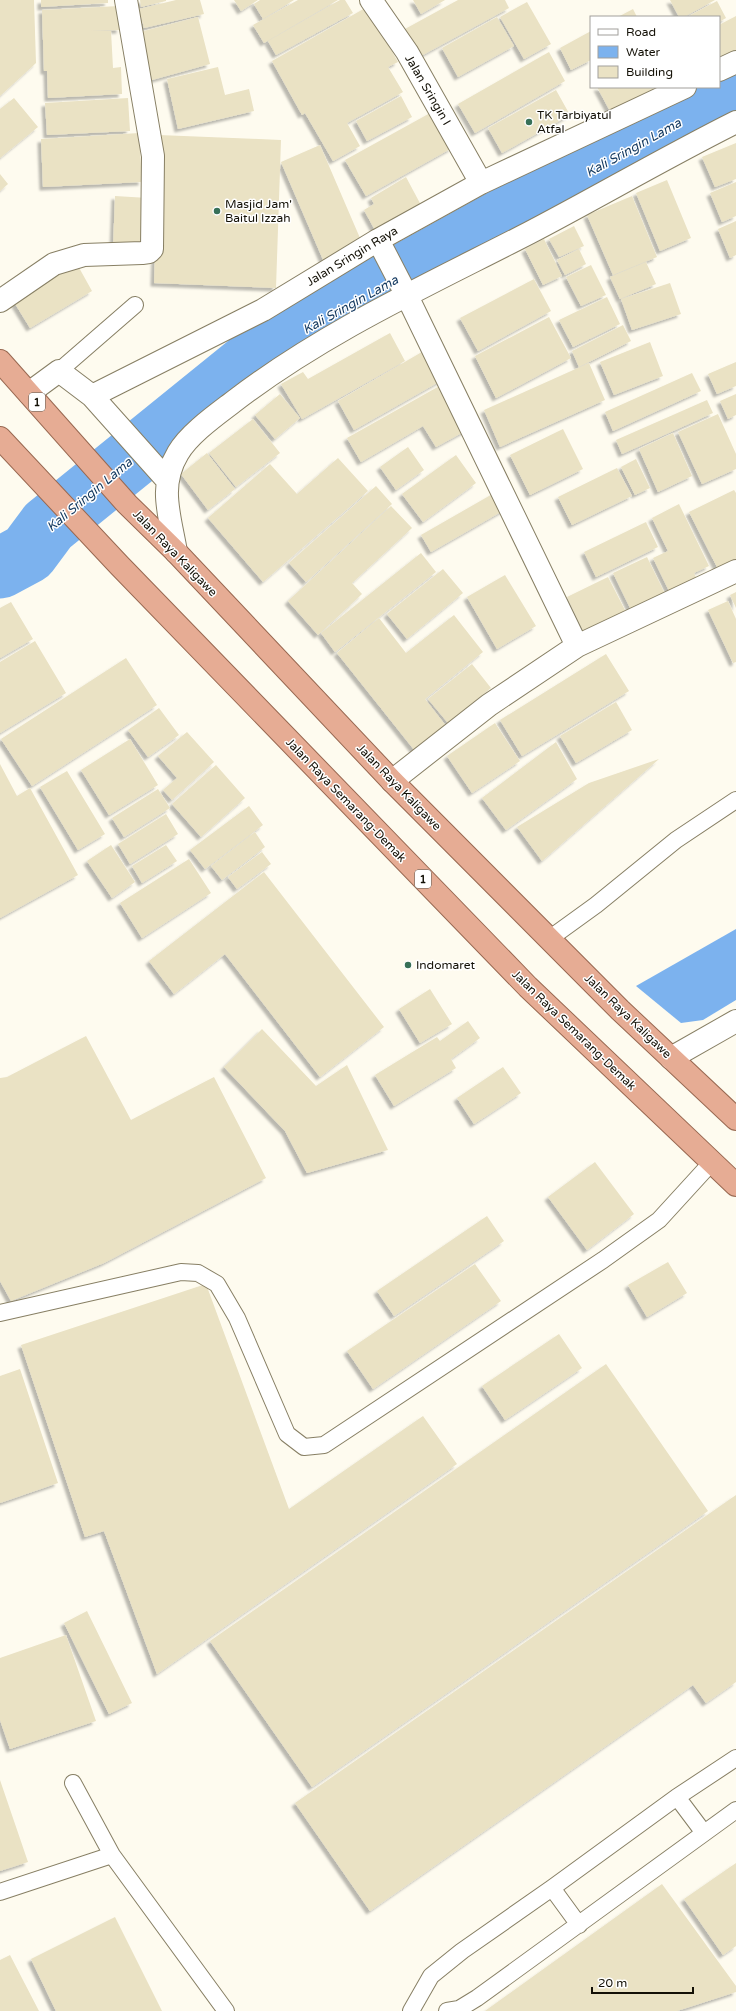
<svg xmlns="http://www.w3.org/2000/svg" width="736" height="2011" viewBox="0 0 736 2011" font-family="'Varela Round',sans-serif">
<defs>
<filter id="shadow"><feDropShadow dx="-3.5" dy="3.5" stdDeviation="1" flood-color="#0004"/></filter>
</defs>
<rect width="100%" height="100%" fill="#fefbef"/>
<path fill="#7cb2ee" d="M736 929V1000L703 1020 681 1023 636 986Z"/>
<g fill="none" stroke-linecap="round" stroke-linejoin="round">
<path stroke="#7cb2ee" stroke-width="61" d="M0 568 28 553 48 526 263 352 736 90"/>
</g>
<path fill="#eae2c4" filter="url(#shadow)" d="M0 0H34L36 63 0 96Z
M41 0H108V3L41 7Z
M140 0H166V1L141 7Z
M176 0H200L204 14 144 28 139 9Z
M234 0H258L241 11Z
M260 0H294L263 19 254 4Z
M298 0H338L264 43 253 25Z
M340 0H345L353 13 276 55 268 41Z
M413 0H445L421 14Z
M458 0H505L509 8 421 56 405 29Z
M670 0H715L684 17H679Z
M717 1 726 18 719 22V17H687Z
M527 2 551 44 524 59 500 17Z
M119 6 120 30 91 31H111L113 68 121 67 122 94 48 98 47 71H44L42 10Z
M367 7 398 62 388 67 403 92 347 123 360 146 333 161 305 113 302 115 272 61Z
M633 9 637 17H618Z
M736 16V55L719 65V25Z
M198 17 210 64 152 80 140 32Z
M497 17 514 46 458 77 442 48Z
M591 31V60L571 70 560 48Z
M549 52 565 81 475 133 458 104Z
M218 67 225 95 249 89 254 111 178 129 167 79Z
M597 87H661L611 113Z
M556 90 570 115 502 153 488 128Z
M401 96 412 117 367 141 356 121Z
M14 98 38 127 0 158V109Z
M128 98 130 131 47 135 45 103Z
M432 112 452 148 366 196 345 160Z
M139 133 142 182 43 187 41 139Z
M159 135 281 140 276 288 154 283Z
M736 143V179L715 187 702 157Z
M320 145 363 245 324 262 281 162Z
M0 174 8 184 0 191Z
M406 177 422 207 376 232 364 210 374 204 371 198Z
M667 180 691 238 660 251 636 193Z
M736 182V216L722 222 710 193Z
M115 196 148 198 146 251 113 249Z
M632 196 657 257 613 275 587 215Z
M736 221V255L730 258 718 229Z
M574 226 584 246 559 257 549 239Z
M544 239 562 276 543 285 525 249Z
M579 249 586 264 565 275 557 260Z
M646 262 656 284 620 299 610 277Z
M77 264 92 291 30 328 14 302Z
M591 265 606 295 581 306 566 277Z
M534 279 551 311 478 351 460 318Z
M670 283 681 314 632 330 621 299Z
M607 297 620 324 573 347 559 320Z
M549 317 571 358 496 398 475 356Z
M623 325 631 341 579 367 572 351Z
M390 333 405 361 302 419 281 384 303 372 308 379Z
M650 342 663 376 614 395 600 362Z
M427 349 444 379 354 430 338 401Z
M736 362V386L717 394 708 374Z
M589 363 605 400 500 447 484 410Z
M692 373 701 391 613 431 605 412Z
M443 384 469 429 436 447 423 426 361 462 347 438Z
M280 394 300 418 275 439 255 415Z
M736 394V415L728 419 720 401Z
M707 400 713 413 622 454 616 440Z
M718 414 736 454V469L702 484 678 432Z
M253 419 280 453 236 487 209 453Z
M563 429 583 469 530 495 510 455Z
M673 433 692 476 658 492 639 449Z
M408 447 424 470 396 490 380 467Z
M207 453 235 489 208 510 181 474Z
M456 455 476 483 423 522 402 494Z
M338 458 368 491 263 582 208 518 270 464 297 494Z
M636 459 650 488 635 495 621 467Z
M617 468 632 496 572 525 558 497Z
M376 486 392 504 306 582 289 563Z
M734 490 736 493V560L718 569 689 512Z
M496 492 506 509 431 552 421 535Z
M679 504 709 566 694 573 698 582 671 595 653 558 668 551 652 518Z
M391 506 412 528 352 583 362 594 318 635 288 601Z
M646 522 658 547 596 577 584 552Z
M421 553 436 572 335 652 321 633Z
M647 557 667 598 633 614 613 573Z
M443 569 463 593 407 639 387 614Z
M505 575 536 626 497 649 467 597Z
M608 577 628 616 586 637 567 597Z
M736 592V608L730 595Z
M728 601 736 619V662L733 663 708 610Z
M11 602 33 639 0 658V608Z
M454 615 483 652 425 699 450 731 419 756 337 653 379 618 406 653Z
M35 641 66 693 0 733V662Z
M606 654 629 691 522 756 500 720Z
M126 658 157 705 32 786 1 739Z
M472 664 491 688 448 723 428 699Z
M616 702 632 730 576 763 560 736Z
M159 708 179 735 148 757 128 730Z
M495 723 520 761 472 793 447 756Z
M187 732 214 762 172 800 163 790 177 778 158 756Z
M130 739 158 785 109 815 81 770Z
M556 742 577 779 506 830 482 798Z
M659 759 542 861 517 827 589 783Z
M0 764 17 796 30 788 78 875 0 918Z
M216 765 245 798 201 837 172 804Z
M67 771 105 834 78 850 40 787Z
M158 789 170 808 124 837 112 818Z
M249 806 263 825 205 869 190 850Z
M166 814 178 834 130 864 118 844Z
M255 832 265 847 222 880 211 866Z
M111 845 135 882 112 898 87 861Z
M166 845 177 861 142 883 132 866Z
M262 852 271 864 237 889 228 877Z
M189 859 211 893 142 938 120 903Z
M264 872 384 1027 320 1077 225 954 174 994 149 961Z
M430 989 452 1024 420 1043 399 1009Z
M468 1021 480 1038 451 1059 456 1068 394 1106 375 1075 437 1037 440 1041Z
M262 1029 316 1086 347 1065 388 1150 307 1173 285 1131 224 1067Z
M86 1036 131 1120 214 1077 266 1178 104 1263 11 1301 0 1281V1078L7 1077Z
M503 1067 521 1093 474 1124 457 1098Z
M595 1162 634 1214 587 1250 548 1197Z
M487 1216 504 1241 394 1316 377 1291Z
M668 1262 687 1293 647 1317 628 1285Z
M475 1264 501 1301 373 1389 347 1351Z
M206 1284 289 1509 423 1416 457 1464 157 1674 104 1531 85 1537 21 1345Z
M559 1334 582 1368 505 1420 482 1386Z
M606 1364 708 1511 312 1787 210 1641Z
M20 1369 58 1483 0 1503V1376Z
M736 1495V1682L706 1703 693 1685 370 1911 295 1803Z
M87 1611 132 1703 109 1714 64 1623Z
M66 1635 96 1721 10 1749 0 1720V1658Z
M0 1780 28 1862 0 1871Z
M736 1863V1946L723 1955 684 1899Z
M662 1884 736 1986V1992L677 2011H485Z
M115 1917 162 2011H56L31 1959Z
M10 1955 39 2011H0V1960Z"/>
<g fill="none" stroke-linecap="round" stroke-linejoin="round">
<defs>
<path id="service" d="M59 371 135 305
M549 939 596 905 676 840 736 800
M0 1313 181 1272 198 1273 217 1284 237 1318 287 1434 304 1447 324 1445 603 1260 659 1220 712 1162
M73 1783 112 1855 226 2011
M677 1797 704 1833
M552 1888 579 1925
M0 1892 112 1855
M411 2011 431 1976 462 1951 552 1888 677 1797 736 1758
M447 2011 459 2009 477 1998 736 1810"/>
<path id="minor" d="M371 0 407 52 481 183
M719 70 736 62
M378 240 407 296 577 646
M0 301 54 264 84 255 142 253 149 252 152 249 153 156 126 0
M29 393 59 371 92 396 263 310 378 240 481 183 685 87
M92 396 167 480
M176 552C170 516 158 486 178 453 189 434 216 415 233 402 324 332 428 285 529 233 598 197 666 157 736 122
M392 781 489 705 577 646 736 571
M671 1058 736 1021"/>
<path id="trunk" d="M0 361 127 504 176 552 392 781 620 1010 736 1119
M0 438 119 565 528 987 736 1185"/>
</defs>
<use href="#service" stroke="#877f64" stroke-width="18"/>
<use href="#minor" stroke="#877f64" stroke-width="24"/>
<use href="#trunk" stroke="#986851" stroke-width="24"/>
<use href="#service" stroke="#fff" stroke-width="16"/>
<use href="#minor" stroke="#fff" stroke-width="22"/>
<use href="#trunk" stroke="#e6ac94" stroke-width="22"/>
</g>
<g fill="#377058" stroke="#fff" stroke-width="1.5">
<circle cx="529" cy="122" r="4"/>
<circle cx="217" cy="211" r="4"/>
<circle cx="408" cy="965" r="4"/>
</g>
<g text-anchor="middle" stroke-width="3" stroke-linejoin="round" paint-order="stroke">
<g fill="#fff" stroke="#5a5851" stroke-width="1">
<rect x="29" y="393" width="16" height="18" rx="3"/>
<rect x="415" y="870" width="16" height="18" rx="3"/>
</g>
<g font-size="11" font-weight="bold" fill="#131006">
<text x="37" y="406">1</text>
<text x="423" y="883">1</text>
</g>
<g font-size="12" fill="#131006" stroke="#fff">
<text transform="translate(428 90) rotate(60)" y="4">Jalan Sringin I</text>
<text transform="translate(352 256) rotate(-31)" y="4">Jalan Sringin Raya</text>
<text transform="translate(175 553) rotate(46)" y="4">Jalan Raya Kaligawe</text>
<text transform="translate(399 787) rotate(46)" y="4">Jalan Raya Kaligawe</text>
<text transform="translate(346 800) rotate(46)" y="4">Jalan Raya Semarang-Demak</text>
<text transform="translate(628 1016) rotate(44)" y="4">Jalan Raya Kaligawe</text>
<text transform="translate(574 1030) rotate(44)" y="4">Jalan Raya Semarang-Demak</text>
</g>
<g font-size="12" fill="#131006" stroke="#fff" text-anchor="start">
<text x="537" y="119">TK Tarbiyatul<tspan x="537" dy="14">Atfal</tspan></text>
<text x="225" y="208">Masjid Jam'<tspan x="225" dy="14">Baitul Izzah</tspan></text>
<text x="416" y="969">Indomaret</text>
</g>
<g font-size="13" font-style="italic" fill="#12385f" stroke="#fff">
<text transform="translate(633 147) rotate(-29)" y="5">Kali Sringin Lama</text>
<text transform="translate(350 304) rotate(-29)" y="5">Kali Sringin Lama</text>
<text transform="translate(89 494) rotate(-40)" y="5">Kali Sringin Lama</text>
</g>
</g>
<rect x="590" y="16" width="130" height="72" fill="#ffffff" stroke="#a19f9b"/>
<rect x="598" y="29" width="20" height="6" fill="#ffffff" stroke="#a19f9b"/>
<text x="626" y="36" font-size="12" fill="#131006">Road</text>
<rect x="598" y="46" width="20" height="12" fill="#7cb2ee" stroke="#a19f9b"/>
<text x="626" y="56" font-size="12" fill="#131006">Water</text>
<rect x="598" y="66" width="20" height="12" fill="#eae2c4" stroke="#a19f9b"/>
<text x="626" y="76" font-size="12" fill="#131006">Building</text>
<path d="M592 1987v6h101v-6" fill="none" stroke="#131006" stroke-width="2"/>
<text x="598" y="1987" font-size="12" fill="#131006" stroke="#ffffff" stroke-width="3" paint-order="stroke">20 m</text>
</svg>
